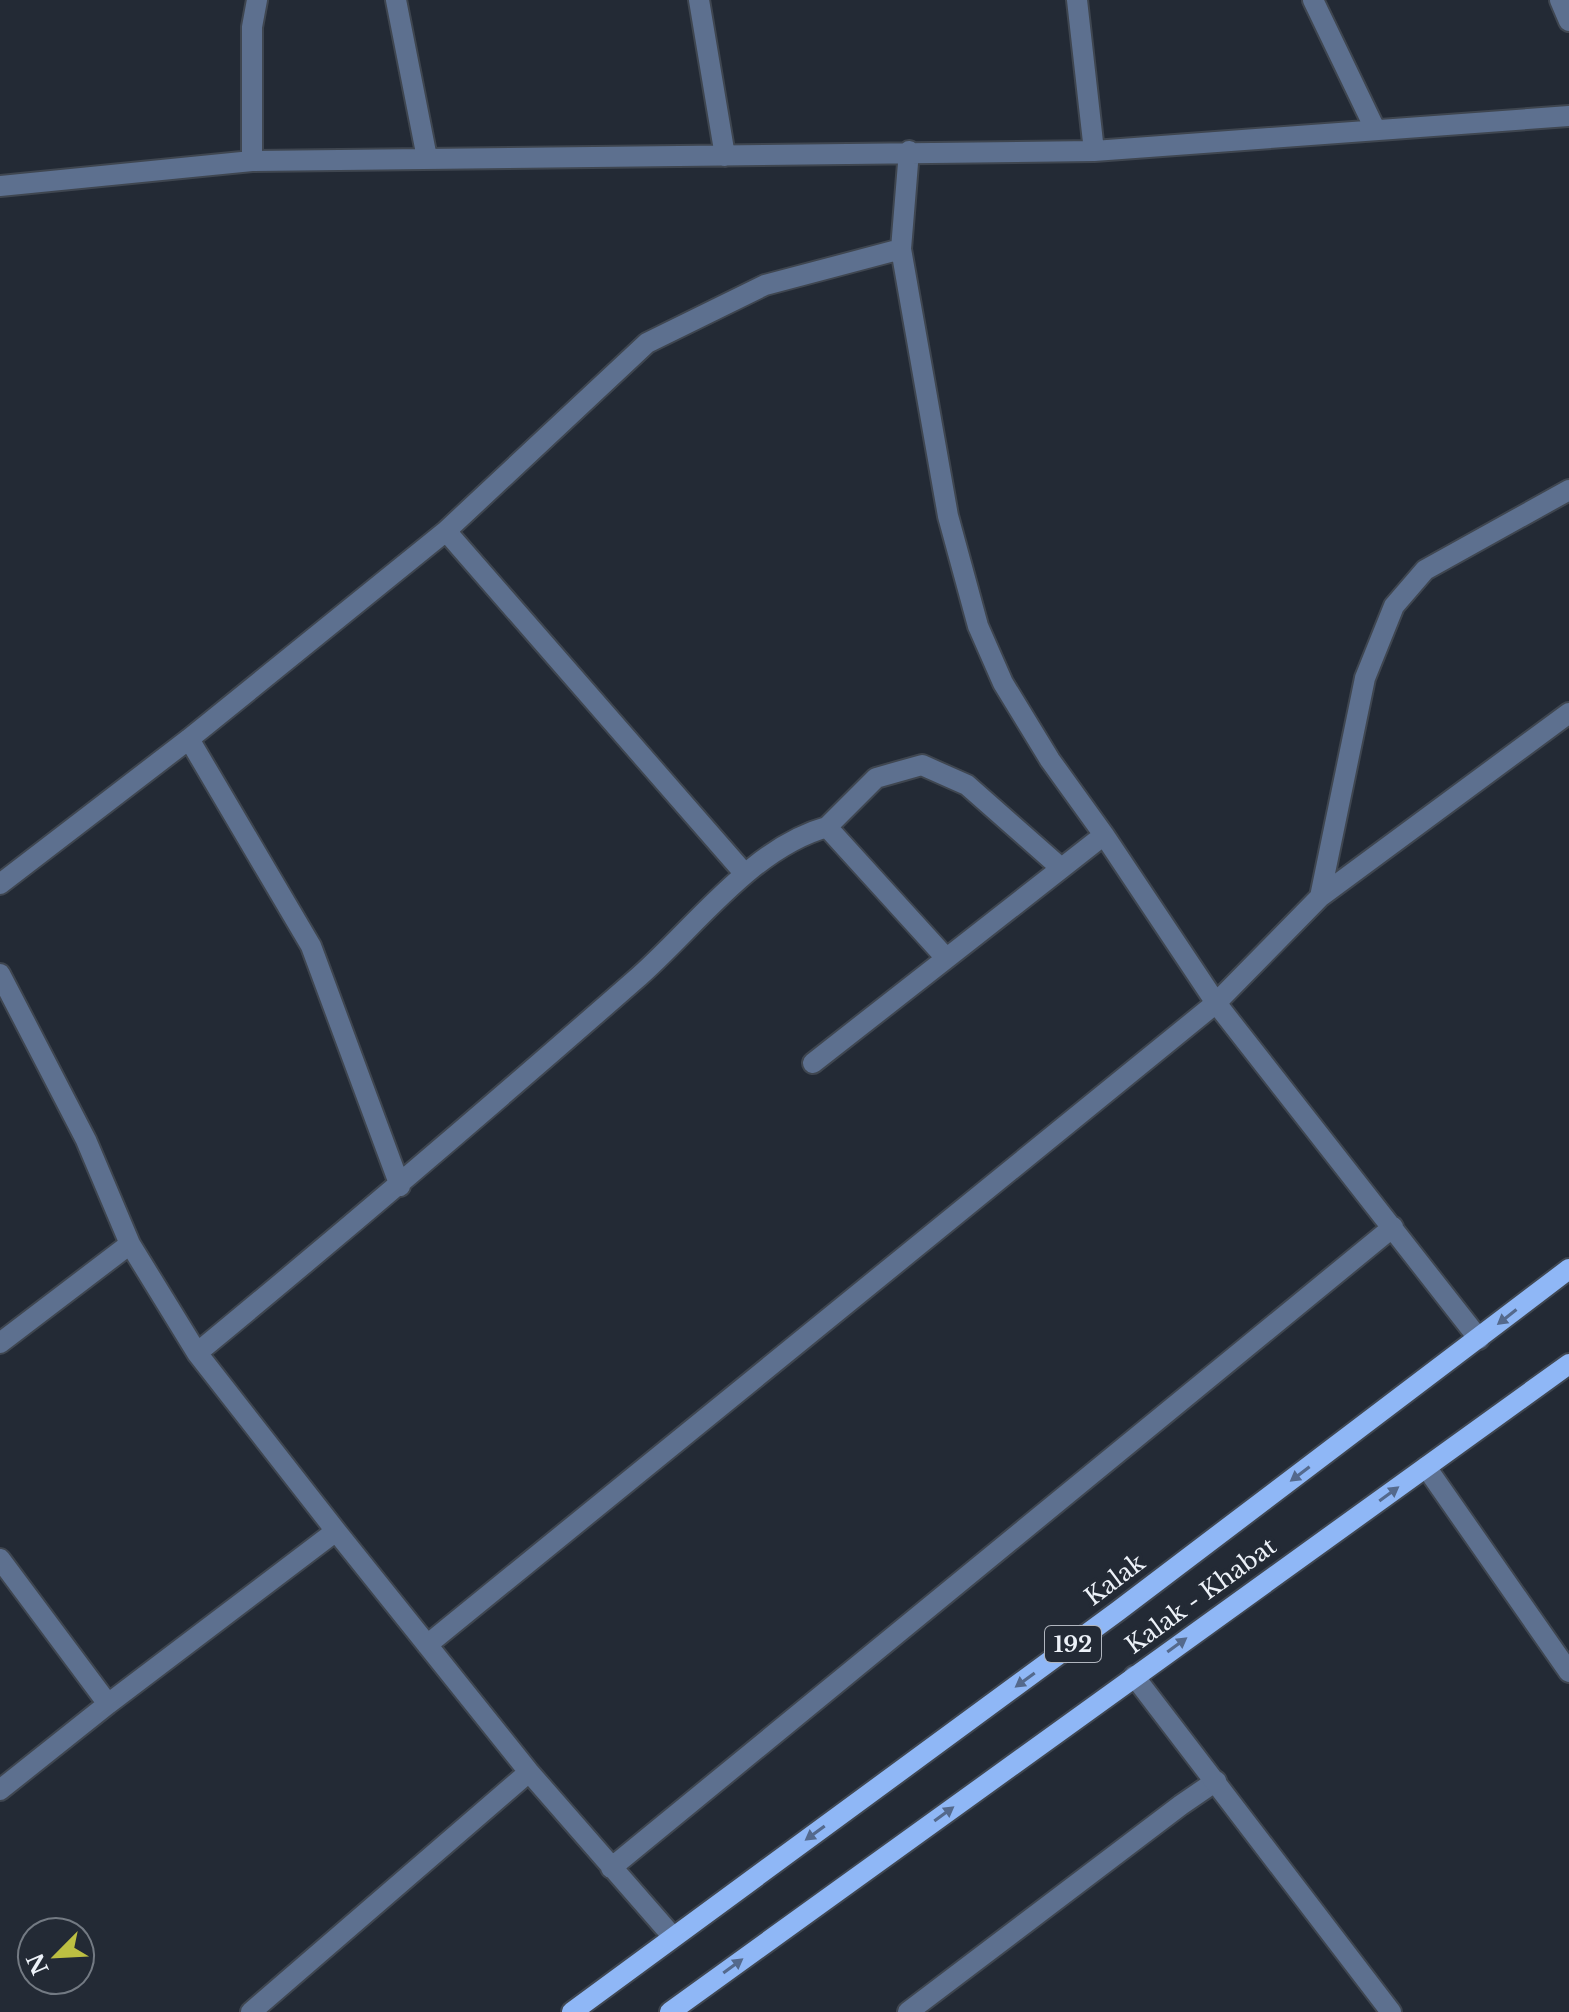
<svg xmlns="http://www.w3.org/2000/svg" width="1569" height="2012" viewBox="0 0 1569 2012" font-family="'Libre Baskerville',serif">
<rect width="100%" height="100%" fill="#232a35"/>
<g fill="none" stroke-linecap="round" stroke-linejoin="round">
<defs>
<path id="service" d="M908 2012 1181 1805 1216 1781"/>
<path id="minor" d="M396 0 427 158
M699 0 725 156
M1077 0 1094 151
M1313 0 1375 129
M1560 0 1569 21
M909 151 901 249 948 516 978 626 1003 683 1050 760 1104 835 1216 1003 1479 1339
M252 161V27L257 0
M0 186 252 161 1094 151 1569 116
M446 531 745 874
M189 739 311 946 400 1186
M827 827 876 778 922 765 967 785 1061 868
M0 884 189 739 446 531 647 343 765 285 901 249
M1320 897 1365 678 1394 606 1425 570 1569 490
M0 974 86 1140 130 1244 197 1353 336 1531 529 1772 673 1937
M813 1063 1104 835
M0 1343 130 1244
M197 1353C345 1231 490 1107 635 980 693 930 751 848 827 827L946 958
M1426 1467 1569 1672
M0 1559 108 1704
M427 1645 1216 1003 1320 897 1569 713
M1134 1676 1391 2012
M0 1790 108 1704 336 1531
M611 1868 1393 1227
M251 2012 529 1772"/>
<path id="primary" d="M572 2012 1118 1611 1569 1269
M670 2012 1569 1364"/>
</defs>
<use href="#service" stroke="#3f4650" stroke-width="24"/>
<use href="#minor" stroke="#3f4650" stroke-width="24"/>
<use href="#primary" stroke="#3f4650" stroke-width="24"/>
<use href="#service" stroke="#5d708f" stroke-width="20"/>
<use href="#minor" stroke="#5d708f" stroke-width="20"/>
<use href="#primary" stroke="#8fb7f6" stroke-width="20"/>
</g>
<defs><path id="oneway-solid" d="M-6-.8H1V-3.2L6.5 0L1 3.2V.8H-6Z" transform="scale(2)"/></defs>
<g fill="#54698c">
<use href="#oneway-solid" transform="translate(1507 1317) rotate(142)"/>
<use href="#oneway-solid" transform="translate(1300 1474) rotate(143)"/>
<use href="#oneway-solid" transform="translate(1389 1494) rotate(-36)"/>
<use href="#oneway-solid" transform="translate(1177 1645) rotate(-36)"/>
<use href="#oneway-solid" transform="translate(1025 1680) rotate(144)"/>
<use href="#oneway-solid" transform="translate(944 1814) rotate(-36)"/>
<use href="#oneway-solid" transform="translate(815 1833) rotate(144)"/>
<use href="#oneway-solid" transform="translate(733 1966) rotate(-36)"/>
</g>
<g text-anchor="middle" stroke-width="8" stroke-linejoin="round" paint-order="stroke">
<rect fill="#232a35" stroke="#b0b5be" stroke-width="2" x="1045" y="1626" width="56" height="36" rx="6"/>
<g font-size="22" font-weight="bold" fill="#ecf1f8">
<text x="1073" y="1652">192</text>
</g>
<g font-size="24" fill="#ecf1f8" stroke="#232a35">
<text transform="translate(1115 1580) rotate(-37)" y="8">Kalak</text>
<text transform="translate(1201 1596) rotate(-36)" y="8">Kalak - Khabat</text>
</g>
</g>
<g transform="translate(56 1956) rotate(246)"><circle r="38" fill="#232a35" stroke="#737a83" stroke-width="2"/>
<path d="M0-6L14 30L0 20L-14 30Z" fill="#bdbf42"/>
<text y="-12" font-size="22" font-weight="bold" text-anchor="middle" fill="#ecf1f8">N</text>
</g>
</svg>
